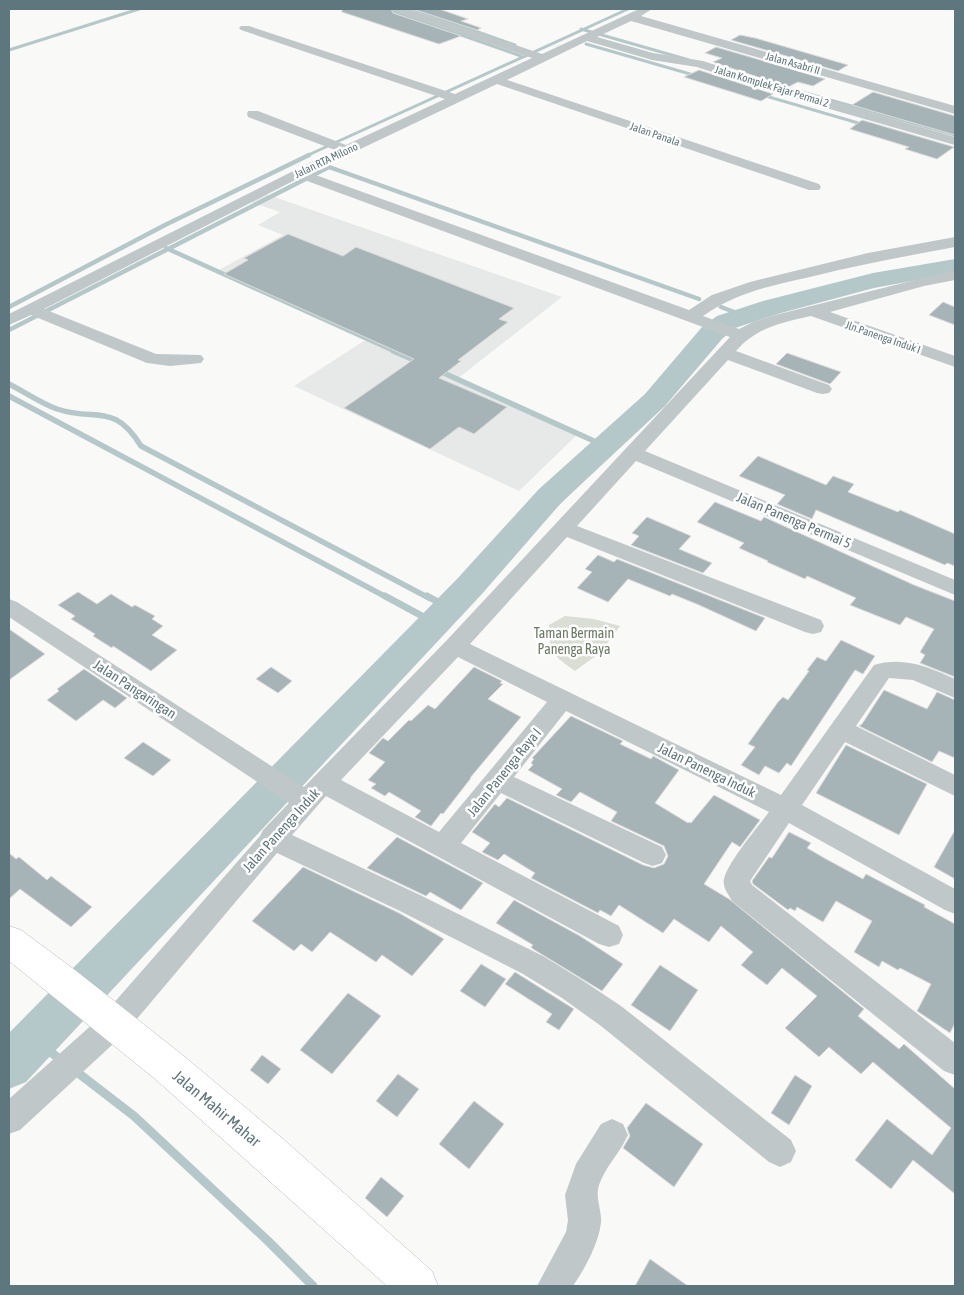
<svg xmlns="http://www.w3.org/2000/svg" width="964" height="1295" viewBox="0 0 964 1295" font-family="'Asap Condensed',sans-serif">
<rect width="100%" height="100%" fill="#f9f9f7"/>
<path fill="#e7e9e8" d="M260 192 562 297 457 379 578 434 519 491 294 386 367 339 217 271 283 235 258 225 280 212 245 200Z"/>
<path fill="#daded5" d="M565 616 594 619 620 626 601 652 575 671C553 655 549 653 549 625Z"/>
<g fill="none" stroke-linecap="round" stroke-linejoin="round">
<path stroke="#b5c8c9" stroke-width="3" d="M387 9 521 56
M413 9 515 45
M581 29 689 60
M586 44 697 76
M9 50 139 9
M759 80 955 135
M762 95 865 125
M306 156 628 9"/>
<path stroke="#b5c8c9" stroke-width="4.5" d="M166 248 396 352
M9 307 165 225 309 155
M721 307 745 316
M9 330 329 167 699 299
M698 352 712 333"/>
<path stroke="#b5c8c9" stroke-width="5.5" d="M393 351 421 363
M437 370 605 446
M9 384C25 392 40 403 57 409 97 422 114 402 141 446L429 598
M9 396 388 598
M465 598 502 556 655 409 699 351"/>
<path stroke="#b5c8c9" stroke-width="7" d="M385 596 435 623
M427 596 449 608
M176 907 407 664 466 596"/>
<path stroke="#b5c8c9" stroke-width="9" d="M128 957 177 906
M35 1039 63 1062
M73 1069 134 1116 268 1241 313 1286"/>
<path fill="#b5c8c9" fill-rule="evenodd" d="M955 259V273L874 288 781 313 735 328 722 339 665 406 561 503 481 595 26 1082 9 1089V1033L457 579 539 489 645 394 702 327 717 316 763 301 873 273Z"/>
</g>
<path fill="#a6b4b7" stroke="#dbdbd9" d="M342 9H391L393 13 461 36 439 44 342 12Z
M413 9H439L468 19 461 21 481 28 477 30Z
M740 35 755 38 848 65 838 71 731 40Z
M716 47 825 79 813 86 798 82 788 87 713 62 722 58 705 53Z
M699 70 773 94 761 101 684 77Z
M873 92 955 116V135L852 105Z
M862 120 954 147 937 159 905 149 909 147 850 129Z
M288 234 343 256 356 247 514 308 499 319 508 322 458 360 461 361 439 378 507 407 474 434 459 427 430 449 344 408 414 359 224 274 248 260 244 258Z
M943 302 955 307V325L929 315Z
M787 353 841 372 830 384 776 364Z
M758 456 826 485 833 476 854 484 848 492 898 512 900 510 955 534V566L947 563 945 565 816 510 812 519 777 504 785 495 739 476Z
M715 502 761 521 764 517 914 585 955 601V677L920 663 925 655 920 652 934 629 906 617 900 625 850 605 856 598 807 576 805 579 767 562 768 561 739 548 744 543 697 522Z
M647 517 691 536 679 549 712 563 703 573 631 545 639 536 632 533Z
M598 555 614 562 617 559 765 618 756 631 699 605 672 594 670 596 628 579 608 602 577 588 592 572 585 569Z
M78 592 97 604 111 594 132 607 135 605 155 616 152 619 163 626 152 635 177 650 151 671 113 646 112 648 93 636 95 634 71 619 75 616 58 605Z
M9 629 45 654 9 680Z
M841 640 875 656 863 674 855 670 791 766 787 763 779 773 765 766 759 775 741 765 755 747 748 744 778 702 783 697 788 700 809 671 807 670 817 657 826 661Z
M271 667 292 681 278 693 256 679Z
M474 667 502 681 500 683 503 684 488 699 521 717 470 778H471L443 814 441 813 431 826 415 817 421 811 389 792 385 796 371 788 376 784 368 780 385 762 369 753 383 738 388 741 409 720 411 721 428 705 435 709Z
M84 669 127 698 115 708 103 700 76 721 47 700 59 691 57 689Z
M884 690 927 709 937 692 955 700V758L939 751 932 762 859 726 862 724Z
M571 716 623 741 620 744 651 759 653 756 679 770 655 803 688 823 689 822 691 823 714 795 760 820 740 847 732 842 704 884 729 899 864 1009 858 1016 899 1049 904 1044 955 1089V1194L913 1160 891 1189 855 1160 887 1119 932 1155 951 1128 873 1062 861 1074 829 1047 819 1057 785 1028 817 996 782 968 767 985 741 965 753 952 721 926 709 942 674 919 663 933 619 905 611 916 600 910 598 913 531 878 535 873 504 854 498 860 482 852 490 843 472 832 495 804 499 807 507 798 643 865 654 868 664 864 668 856 664 846 611 821 617 812 580 792 571 802 556 795 562 789 528 770 533 765 531 763 534 759 532 758Z
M143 742 171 760 153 776 124 758Z
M846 745 927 784 899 835 816 793Z
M955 830V879L934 867Z
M789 832 811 843 807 848 826 859 863 879 866 874 925 905 924 907 955 924V1023L950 1033 917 1011 931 984 900 968 898 970 882 961 879 967 854 952 872 921 836 901 823 922 797 907 795 911 790 908 788 910 753 884 752 881 769 857 772 858Z
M397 837 483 883 461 910 430 892 426 896 367 868Z
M9 853 16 859 19 857 47 880 51 876 92 907 71 927 20 889 9 899Z
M303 867 399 913 444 939 412 976 382 955 376 962 330 932 312 952 301 944 294 951 252 921Z
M514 900 580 936 623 964 602 991 533 949 531 947 533 945 496 923Z
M481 964 506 979 485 1007 460 991Z
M660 965 698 990 670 1031 631 1005Z
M515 972 574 1009 559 1030 546 1022 552 1014 505 984Z
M348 993 381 1016 332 1074 300 1050Z
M262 1055 281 1069 268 1084 250 1070Z
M398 1074 419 1089 397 1117 376 1101Z
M795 1075 812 1086 789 1125 771 1113Z
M474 1101 504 1124 469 1169 439 1144Z
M646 1103 703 1144 674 1187 623 1148 630 1136 627 1128Z
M381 1177 404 1196 387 1217 365 1198Z
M650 1259 688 1286H635Z"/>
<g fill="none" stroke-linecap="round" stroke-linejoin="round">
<defs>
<path id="highway" d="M9 926 21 930 75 970 180 1053 282 1138 432 1271 438 1286H387L154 1078 9 961Z"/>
</defs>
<use href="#highway" stroke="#b3babc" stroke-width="1"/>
<path fill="#c0c7c9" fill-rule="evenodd" d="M393 9H408L542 54 639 9H652L641 16 955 106V114L631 21 597 37 653 53 703 61 789 89 955 137V145L781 95 697 67 652 60 587 41 507 80 819 184 821 187 819 190H809L497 84 310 173 689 310 712 295 750 282 868 253 955 237V247C906 256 858 265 810 277 770 286 737 292 703 316L739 329 753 322 775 315 955 270V280L924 286 830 312 955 356V367L811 316C781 323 757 327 736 351L829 385 832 389 829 393 823 394 817 393 728 360 645 451 955 580V595L636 461 577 526 821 620 824 626 821 632 813 634 805 632 567 537 470 644 781 795 874 665C903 656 929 667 955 679V698L913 680 889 678 856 726 955 775V796L845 742 802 805 955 889V914L945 910 789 823 750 881 752 885 955 1043V1075L944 1071 732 901C729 895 722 887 724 879 728 862 757 828 769 812L566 711 514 777 662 847 666 855 662 863 653 866 644 863 501 793 461 843 619 926 623 935 619 944 609 947 599 944 326 796 292 835 420 895 543 956 582 980 621 1006 791 1140 796 1151 791 1162 780 1167 769 1162 601 1026 562 998 523 974 400 911 277 853 125 1033 20 1130 9 1134V1099L105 1013 260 836 263 830 289 803 9 617V599L17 602 304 787 447 640 730 337 299 178 44 309 156 354 201 355 204 359 201 363 170 366 147 363 31 315 9 325V314L335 150 248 117 247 114 248 111H258L346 145 445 99 241 30 239 28 241 26H249L455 94 532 58 394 11ZM458 657 547 702 439 832 341 780Z
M612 1119 623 1124 628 1135C620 1153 605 1167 599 1185 595 1199 602 1210 601 1223 598 1245 585 1268 573 1286H537L566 1232 568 1220 565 1195 576 1164 601 1124Z"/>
<use href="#highway" fill="#fff" fill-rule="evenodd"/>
</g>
<g text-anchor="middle" stroke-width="5" stroke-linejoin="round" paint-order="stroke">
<g font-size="11" fill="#5e767d" stroke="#fff">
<text transform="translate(793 63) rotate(16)" y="4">Jalan Asabri II</text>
<text transform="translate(772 86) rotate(17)" y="4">Jalan Komplek Fajar Permai 2</text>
<text transform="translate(655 134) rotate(19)" y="4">Jalan Panala</text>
<text transform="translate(326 160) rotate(-25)" y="4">Jalan RTA Milono</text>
<text transform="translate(883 337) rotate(19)" y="4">Jln.Panenga Induk I</text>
</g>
<g font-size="14" fill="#5e767d" stroke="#fff">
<text transform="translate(794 520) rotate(23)" y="5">Jalan Panenga Permai 5</text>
<text transform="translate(135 689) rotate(33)" y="5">Jalan Pangaringan</text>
<text transform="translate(707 770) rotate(26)" y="5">Jalan Panenga Induk</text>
<text transform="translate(504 772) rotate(-51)" y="5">Jalan Panenga Raya I</text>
<text transform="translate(281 830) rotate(-48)" y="5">Jalan Panenga Induk</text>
</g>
<g font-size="14" fill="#6b7a62" stroke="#fff">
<text x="574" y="638">Taman Bermain<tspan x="574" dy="16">Panenga Raya</tspan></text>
</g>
<g font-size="16" fill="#5e767d" stroke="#fff">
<text transform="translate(217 1108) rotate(40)" y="6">Jalan Mahir Mahar</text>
</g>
</g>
<rect width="964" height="1295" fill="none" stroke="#5e767d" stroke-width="20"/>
</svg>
